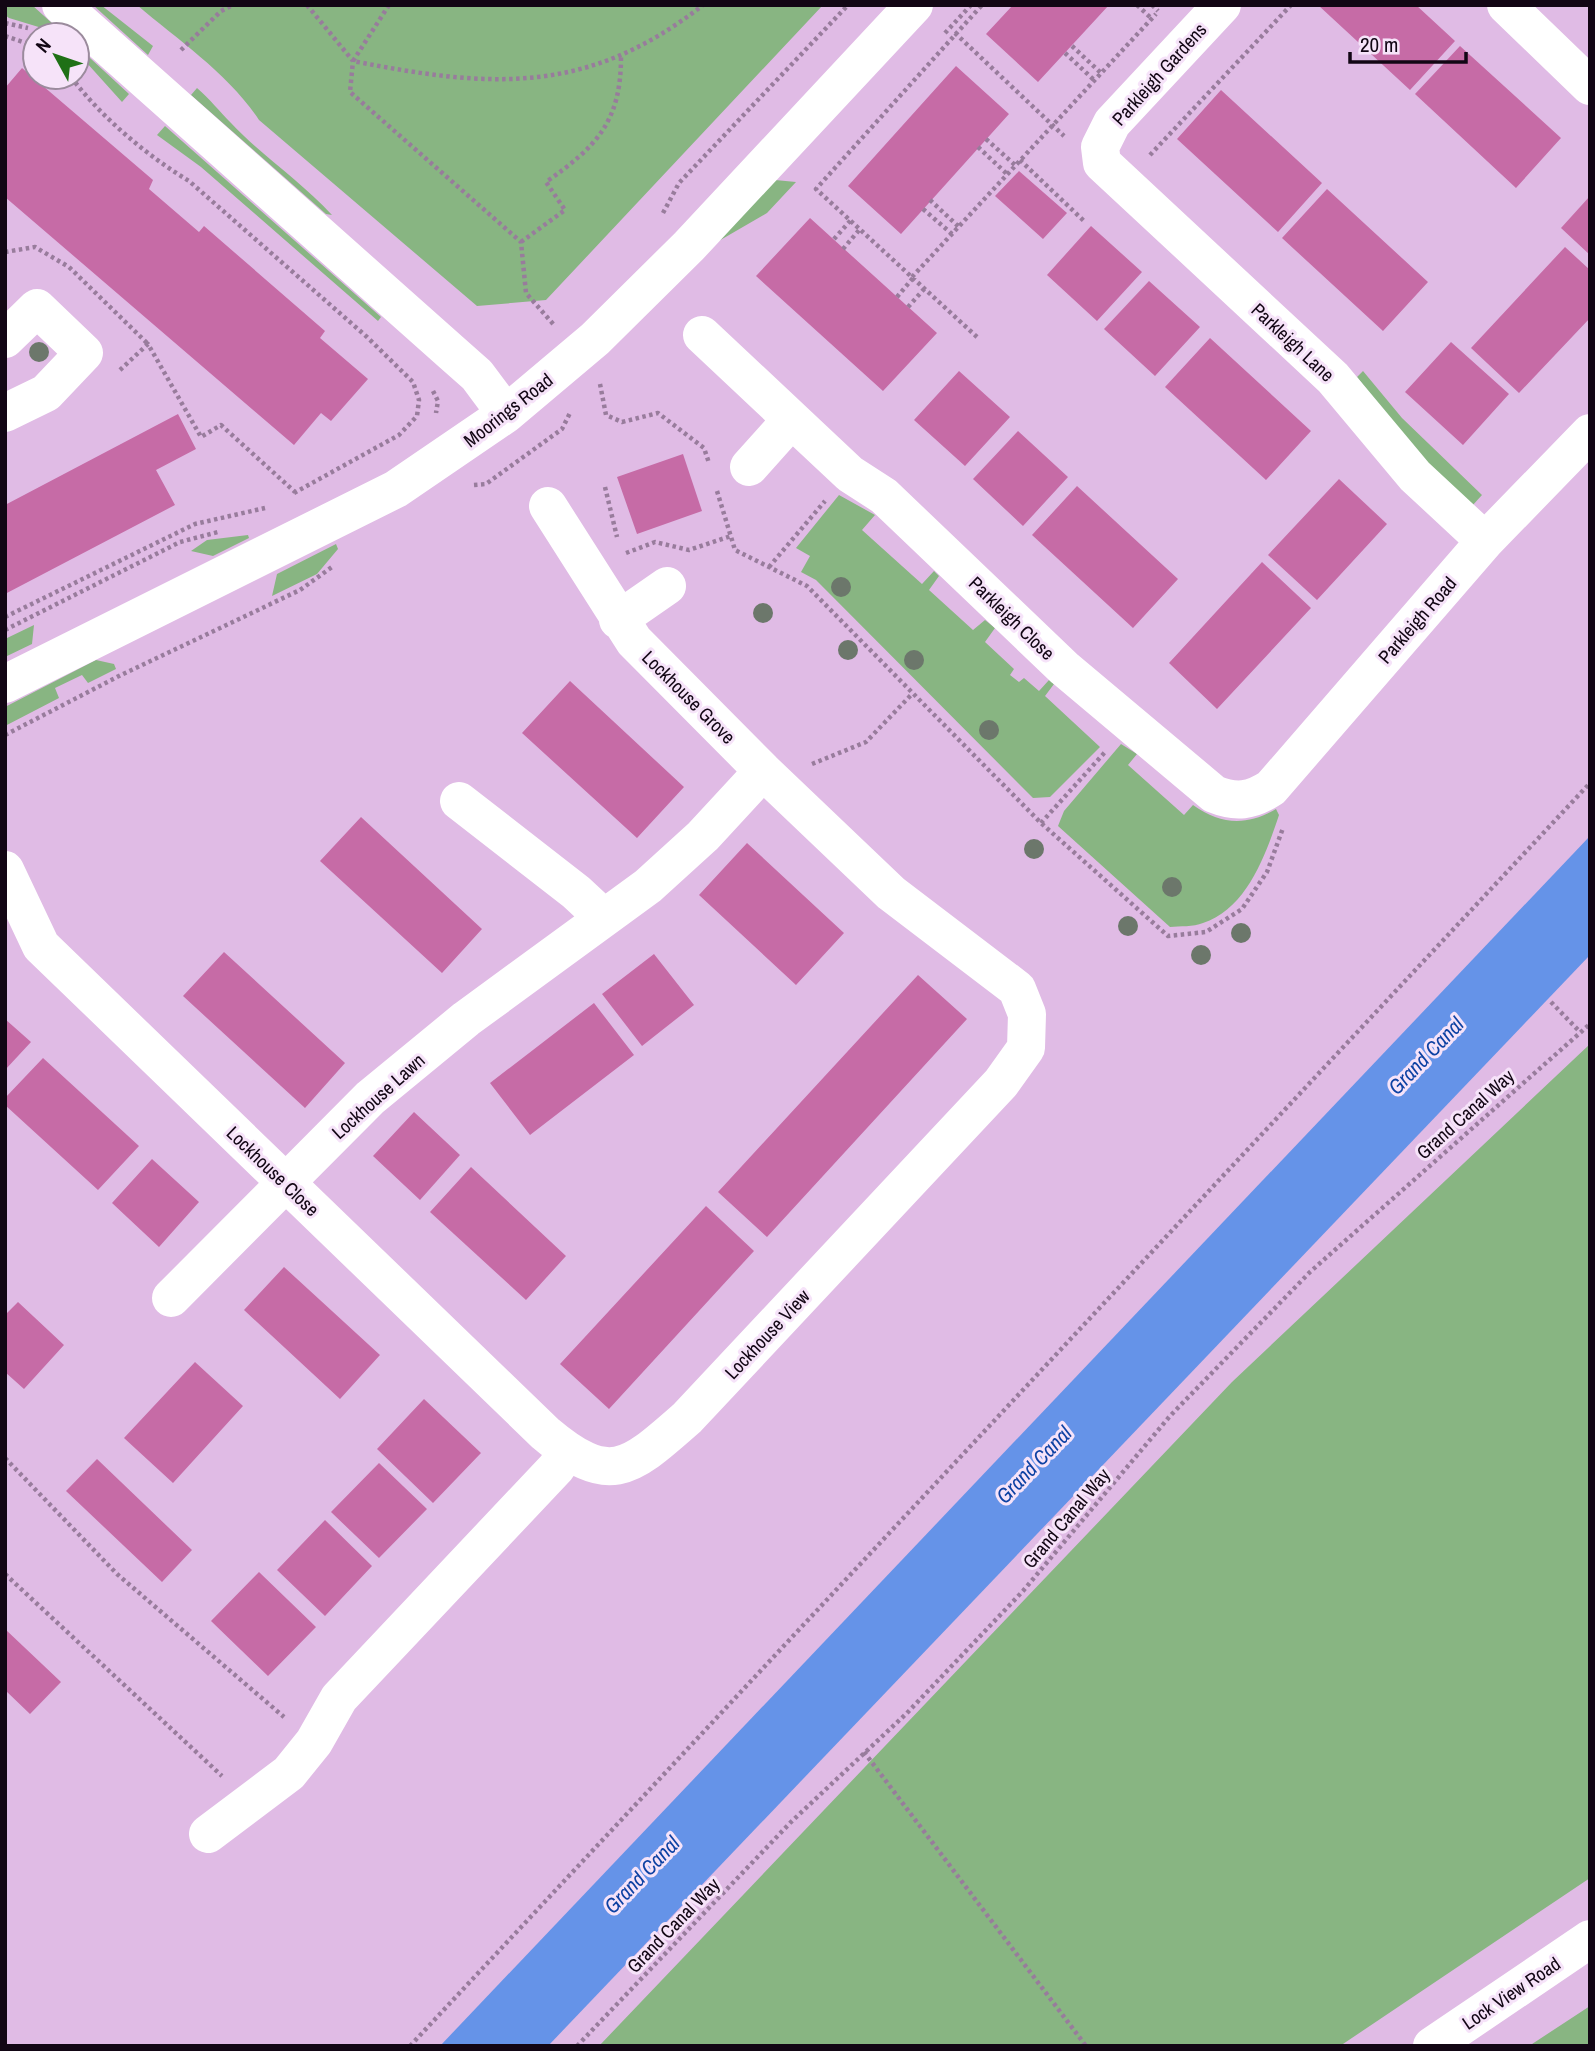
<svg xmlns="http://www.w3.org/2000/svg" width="1595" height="2051" viewBox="0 0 1595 2051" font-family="'Archivo Narrow',sans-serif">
<rect width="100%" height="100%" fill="#e0bbe5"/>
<path fill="#88b582" d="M5 5H32L65 35 9 18 5 15Z
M93 5H101L153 46 148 55Z
M137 5H823L546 300 477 306 259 120C228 73 179 41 137 5Z
M77 46 129 94 122 102 77 52Z
M197 88C210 99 219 111 231 123 262 156 301 181 332 215L326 214 191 95Z
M165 126 381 317 378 321 201 167 157 135Z
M775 180 796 182 767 213 717 242Z
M1363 371 1402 418 1482 495 1472 506 1415 452 1357 377Z
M839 495 875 515 862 530 922 584 934 571 939 576 929 590 973 630 985 620 995 628 985 642 1014 669 1010 675 1019 682 1024 678 1039 691 1049 680 1054 684 1045 696 1100 747 1050 797 1033 798 816 580 801 572 810 556 796 548Z
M248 535 249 538 213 556 191 551 207 540Z
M336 544 338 549 317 574 272 596 277 574Z
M34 625 32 644 5 657V639Z
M96 660 114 664 116 669 88 683 82 675 55 688 59 698 5 726V707Z
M1121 744 1137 754 1128 765 1184 815 1193 805C1221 825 1247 826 1276 809L1279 815C1266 854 1247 909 1203 923 1193 927 1180 926 1170 927L1058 826 1064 811Z
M1590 1044V1878L1340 2046H599L1232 1382Z
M1590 2006V2046H1529Z"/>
<path fill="#6593e8" d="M1590 836V955L548 2046H440Z"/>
<path fill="#c66ba6" d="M1013 5H1109L1038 82 986 34Z
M1318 5H1416L1455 41 1410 90Z
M1460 46 1561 138 1516 188 1415 94Z
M956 66 1009 114 901 234 848 186Z
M22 68 153 180 149 189 199 232 204 226 325 331 320 338 368 379 331 421 321 413 294 445 5 197V88Z
M1221 90 1322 183 1278 232 1177 139Z
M1019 171 1067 213 1043 239 995 196Z
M1327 189 1428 282 1383 331 1282 238Z
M1590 196V255L1561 228Z
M810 218 937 333 883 391 756 276Z
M1091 226 1142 272 1097 321 1047 275Z
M1565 247 1590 270V318L1519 393 1471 348Z
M1149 281 1200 327 1155 376 1104 329Z
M1210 338 1311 431 1266 480 1165 387Z
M1451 342 1509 394 1463 445 1405 392Z
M959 371 1010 417 965 466 914 420Z
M178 414 196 449 156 470 175 505 5 594V505Z
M1018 431 1068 477 1023 526 973 479Z
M683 454 702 511 637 534 617 477Z
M1339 479 1387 524 1317 600 1268 555Z
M1077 486 1178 579 1133 628 1032 535Z
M1262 562 1311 608 1217 709 1169 663Z
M570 681 684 787 637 838 522 733Z
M361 817 482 929 442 973 320 861Z
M747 843 844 933 796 985 699 895Z
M224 952 345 1063 305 1108 183 996Z
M654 954 694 1005 642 1046 602 994Z
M918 975 967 1019 767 1237 718 1192Z
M594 1003 634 1055 530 1135 490 1083Z
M5 1019 31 1042 5 1070Z
M43 1058 139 1146 98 1190 5 1105V1098Z
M414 1112 460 1155 420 1200 373 1156Z
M152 1159 199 1202 159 1247 112 1203Z
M471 1167 566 1256 526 1300 430 1212Z
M706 1206 754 1251 609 1409 560 1364Z
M284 1267 380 1355 340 1399 244 1310Z
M18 1302 64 1345 24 1389 5 1372V1315Z
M195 1362 243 1406 173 1483 124 1438Z
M424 1399 481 1453 433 1503 377 1449Z
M97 1459 192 1550 162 1582 66 1491Z
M379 1463 427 1509 379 1558 331 1512Z
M325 1520 372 1566 325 1616 277 1570Z
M259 1572 316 1627 268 1676 211 1621Z
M5 1629 61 1682 30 1714 5 1690Z"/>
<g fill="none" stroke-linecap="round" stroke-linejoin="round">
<path stroke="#987c9c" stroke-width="4.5" stroke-dasharray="3.5 3.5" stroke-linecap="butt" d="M307 5 353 61 350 92 521 242 526 293 554 325
M389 5 353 61C489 88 587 96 703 5
M1137 5 1151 18
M1152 5 1158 11
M5 23 28 28
M945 33 971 5
M955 33 1064 136
M5 36 35 46
M1072 46 1101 73
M181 50 221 11 233 5
M1065 53 1094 80
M71 77C101 117 146 155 189 181L367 337 413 382 419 400 417 416 399 435 294 493
M986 139 1015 165
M978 147 1007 174
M1150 155 1291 5
M1020 160 1085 222
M930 200 959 227
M923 209 952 234
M663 213 679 183 848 5
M834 239 851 220
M521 242 565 210 546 182C596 147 621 122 621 57
M843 249 860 229
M5 252 35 247 69 267 148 344
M912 277 1156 14
M897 297 913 278
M908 307 925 288
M977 337 816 189 982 5
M120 370 148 344 201 437 221 425 295 492
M600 384 606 415 622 422 658 413 704 448 709 463
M433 391 438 401 436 413
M474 485 486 484 562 429 570 413
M605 487 617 537
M717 491 735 550 807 586 1041 823 1168 936 1206 932 1242 909 1267 872 1283 828
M626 553 655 542 689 550 731 536
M769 567 825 501
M5 617 195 524 265 508
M5 630 180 542 218 532
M5 735 121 675 300 590 332 567
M812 764 866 742 912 694
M1041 823 1106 751
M1551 1002 1580 1032
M5 1458 117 1574 284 1717
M5 1574 222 1776
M864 1752 1086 2046
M410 2046 1590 783
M577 2046 791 1822 907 1713 1023 1591 1170 1416 1310 1272 1590 1024"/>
<path stroke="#fff" stroke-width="38" d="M61 5 451 352 477 375 506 414
M1222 5 1112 123 1100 147 1102 163 1333 378 1415 476 1485 541
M1506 5 1590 86
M702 335 850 474 884 496 1064 668 1214 794C1236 803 1251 801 1271 788L1485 541 1590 433
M5 339 37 308 84 353 46 393 5 413
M749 467 791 420
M618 620 667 586
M5 684 396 489 506 414 595 339 689 246 914 5
M459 801 576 892 604 918
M5 870 41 946 545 1433C610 1488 629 1469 687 1418L1001 1083 1026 1048 1027 1014 1017 989 891 893 763 771 634 641 548 506
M171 1298 370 1098 466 1019 648 886 703 836 763 771
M208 1834 289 1773 314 1742 339 1698 556 1468 567 1452
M1432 2046 1590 1939"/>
</g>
<g fill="#6c776b">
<circle cx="39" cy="352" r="10"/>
<circle cx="841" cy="587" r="10"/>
<circle cx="763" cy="613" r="10"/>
<circle cx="848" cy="650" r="10"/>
<circle cx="914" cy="660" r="10"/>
<circle cx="989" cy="730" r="10"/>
<circle cx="1034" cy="849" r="10"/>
<circle cx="1172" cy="887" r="10"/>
<circle cx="1128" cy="926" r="10"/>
<circle cx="1241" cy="933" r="10"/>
<circle cx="1201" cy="955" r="10"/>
</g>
<g text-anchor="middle" stroke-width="6" stroke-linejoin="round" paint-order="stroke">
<g font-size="19" fill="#120614" stroke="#f6e3f9">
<text transform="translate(1159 74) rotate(-48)" y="7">Parkleigh Gardens</text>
<text transform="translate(1293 342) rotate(43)" y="7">Parkleigh Lane</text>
<text transform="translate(508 410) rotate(-38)" y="7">Moorings Road</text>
<text transform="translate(1012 618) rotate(44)" y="7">Parkleigh Close</text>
<text transform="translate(1417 620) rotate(-49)" y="7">Parkleigh Road</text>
<text transform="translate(689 697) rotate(45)" y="7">Lockhouse Grove</text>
<text transform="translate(378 1096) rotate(-42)" y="7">Lockhouse Lawn</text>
<text transform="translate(1465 1114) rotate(-42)" y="7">Grand Canal Way</text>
<text transform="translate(273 1171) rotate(44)" y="7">Lockhouse Close</text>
<text transform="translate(767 1334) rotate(-47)" y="7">Lockhouse View</text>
<text transform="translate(1066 1518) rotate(-50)" y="7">Grand Canal Way</text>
<text transform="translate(673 1925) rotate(-46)" y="7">Grand Canal Way</text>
<text transform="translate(1511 1993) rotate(-34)" y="7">Lock View Road</text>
</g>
<g font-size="21" font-style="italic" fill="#0e42a3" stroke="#f6e3f9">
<text transform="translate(1426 1056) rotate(-46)" y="7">Grand Canal</text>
<text transform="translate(1034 1465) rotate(-46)" y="7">Grand Canal</text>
<text transform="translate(642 1875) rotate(-46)" y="7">Grand Canal</text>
</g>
</g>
<rect width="1595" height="2051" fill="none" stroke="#120614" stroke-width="14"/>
<g transform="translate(56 56) rotate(310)"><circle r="33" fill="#f6e3f9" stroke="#9b8b9d" stroke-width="2"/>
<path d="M0-5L12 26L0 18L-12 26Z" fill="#1f7016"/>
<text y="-10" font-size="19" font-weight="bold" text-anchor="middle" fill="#120614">N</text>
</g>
<path d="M1350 52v10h116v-10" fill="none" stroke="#120614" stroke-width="3.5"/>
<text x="1360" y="52" font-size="21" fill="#120614" stroke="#f6e3f9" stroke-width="5" paint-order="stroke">20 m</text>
</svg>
